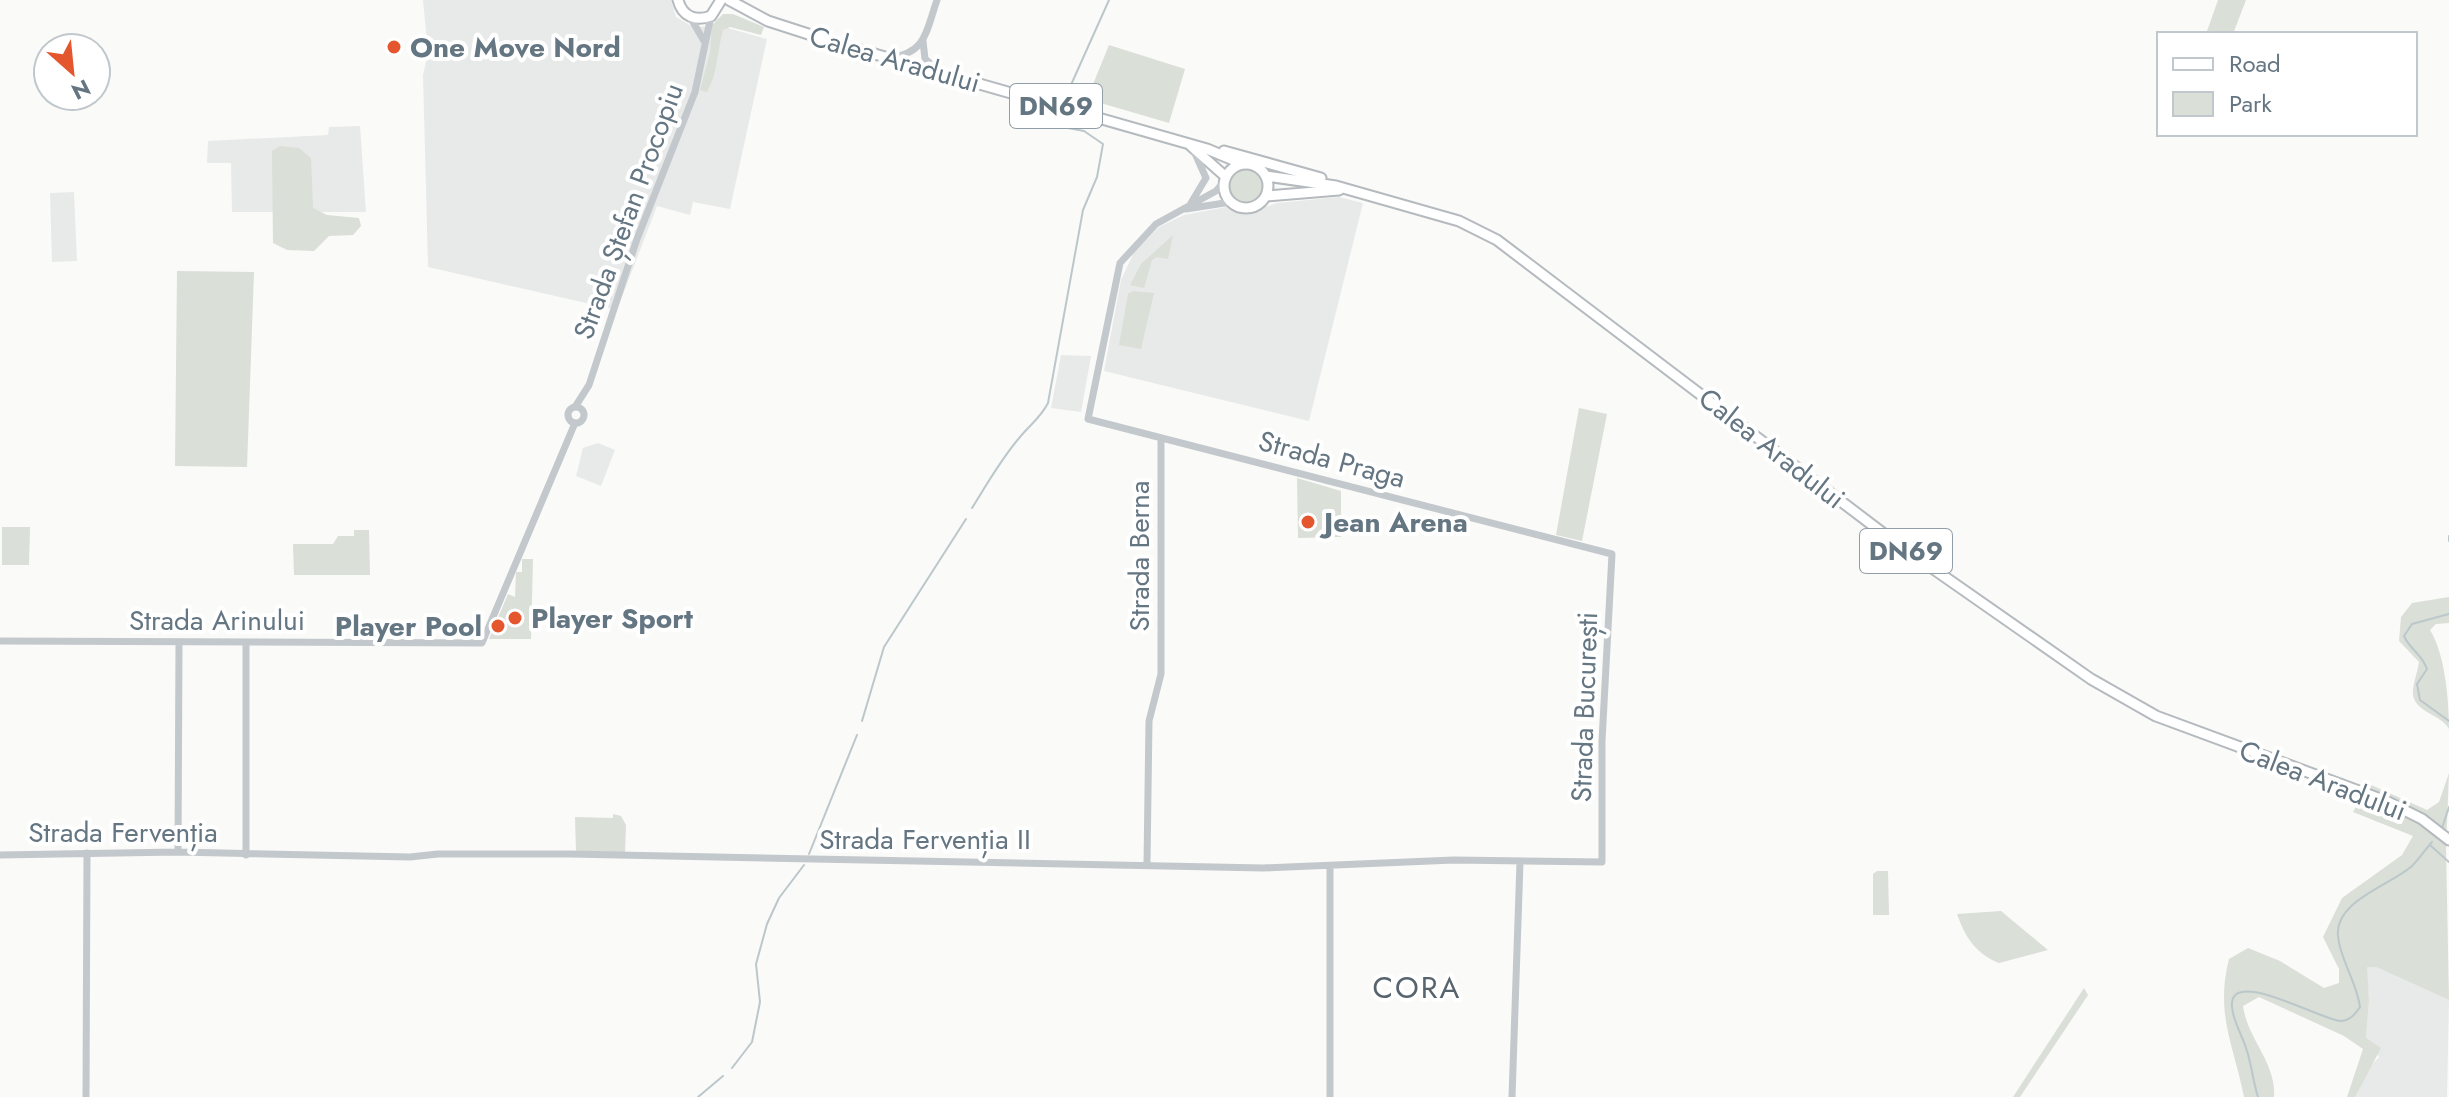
<svg xmlns="http://www.w3.org/2000/svg" width="2449" height="1097" viewBox="0 0 2449 1097" font-family="Jost,sans-serif">
<rect width="100%" height="100%" fill="#fafaf8"/>
<path fill="#e8e9e9" d="M423 0H671L676 17 693 27 721 26 767 39 730 209 693 202 690 215 657 206 617 310 428 267 423 75 428 53Z
M360 126 366 212H232L231 163H207L208 141 328 135 329 127Z
M74 192 77 261 52 262 50 193Z
M1339 197 1363 203 1309 421 1104 371 1121 280 1134 252 1159 227 1184 215 1226 207 1244 214 1277 203Z
M1061 355 1091 356 1081 412 1051 408Z
M598 443 615 450 601 486 576 476 583 448Z
M2366 967H2376L2449 1000 2447 1097H2355L2365 1072 2379 1057 2366 1039 2369 1001Z"/>
<path fill="#dadfd7" d="M2218 0H2246L2233 34H2206Z
M723 14H733L764 27 761 35 730 27 723 30C717 52 718 72 707 92L700 90 710 53 712 25Z
M1109 45 1185 69 1169 123 1087 99Z
M280 146 299 148 311 158 313 208 327 215 359 218 361 226 353 235 329 236 314 251 287 250 273 243 272 151Z
M1228 186a18 18 0 1 1 36 0a18 18 0 1 1-36 0Z
M1173 235 1168 259 1157 257 1152 260 1144 288 1130 285 1141 264Z
M177 271 254 272 247 467 175 466Z
M1133 291 1154 293 1141 349 1119 345 1128 294Z
M1579 408 1607 414 1582 541 1556 535Z
M1297 478 1341 491V537L1298 538Z
M2 527H30L29 565H2Z
M354 530H369L370 575H294L293 544H333L338 536H354Z
M522 559H533L531 639H489L508 594 515 597 516 572H522Z
M2449 597V623L2436 624 2430 630C2445 654 2449 700 2449 729 2441 714 2416 713 2413 695 2412 686 2418 671 2419 662L2399 641 2401 617 2412 603Z
M2449 773 2446 849 2449 1000 2376 967H2367L2369 1001 2366 1038 2381 1048 2355 1097H2347L2363 1049 2344 1036 2259 997 2243 1006C2247 1038 2277 1064 2274 1097H2244C2234 1045 2215 1015 2229 959L2248 948 2280 961 2324 988 2339 983V969L2323 937 2342 898 2402 855 2413 836 2353 812 2369 784 2427 810 2439 802Z
M613 814 621 816 626 825 625 853 576 851 575 817 613 818Z
M1877 871H1888L1889 915H1873V874Z
M2001 911 2048 950 1999 963C1976 954 1965 937 1957 914Z
M2084 988 2088 995 2020 1097H2013Z"/>
<g fill="none" stroke-linecap="round" stroke-linejoin="round">
<path stroke="#bbc7cb" stroke-width="2" d="M1066 96 1109 0
M972 508C987 484 1001 459 1020 437 1030 425 1041 417 1048 403L1083 210 1097 177 1103 144 1084 131 1057 126 1059 116
M2449 536V541
M2449 614 2412 624 2404 636C2410 650 2422 654 2427 669L2417 684 2420 700 2449 721
M862 721 884 647 966 519
M2442 828 2449 807
M2430 845 2449 862
M809 854 857 735
M732 1068 752 1042 760 1002 756 964 767 924 779 898 804 865
M698 1097 723 1076
M2258 1097C2253 1082 2251 1061 2246 1048 2242 1035 2233 1021 2232 1007 2228 965 2322 1021 2341 1021 2351 1020 2355 1014 2360 1007 2357 982 2340 960 2338 936 2334 901 2391 885 2412 866 2419 859 2425 850 2432 842"/>
<defs>
<path id="major" d="M678 0C682 16 695 22 711 16L721 0
M729 0 768 21 836 43 1207 149 1243 164
M1191 146 1226 177
M1224 151 1321 178
M1224 186a22 22 0 1 1 44 0a22 22 0 1 1-44 0Z
M1266 176 1336 186 1459 221 1497 240 1892 540 2091 679 2156 716 2386 801 2422 819 2449 840
M1266 196 1339 190"/>
</defs>
<use href="#major" stroke="#b5babe" stroke-width="13"/>
<path stroke="#c3c8cc" stroke-width="7" d="M690 17 704 41
M923 41 925 59 938 70
M889 58C927 53 926 31 937 0
M1191 203 1206 178 1194 151
M1186 209 1231 202
M575 407 589 385 637 239 695 92 711 16
M568 415a8 8 0 1 1 16 0a8 8 0 1 1-16 0Z
M0 641 482 643 575 423
M178 852 179 643
M0 855 178 852 410 857 438 854H570L1263 868 1454 860 1602 862V741L1612 554 1088 419 1120 263 1156 224 1216 191 1224 182
M246 855V643
M1147 863 1149 721 1161 674V438
M1330 868V1097
M86 1097 87 853
M1512 1097 1520 862"/>
<use href="#major" stroke="#fff" stroke-width="9"/>
</g>
<g fill="#e4572e" stroke="#fff" stroke-width="3">
<circle cx="394" cy="47" r="8"/>
<circle cx="1308" cy="522" r="8"/>
<circle cx="515" cy="618" r="8"/>
<circle cx="498" cy="626" r="8"/>
</g>
<g text-anchor="middle" stroke-width="8" stroke-linejoin="round" paint-order="stroke">
<g fill="#fff" stroke="#939fa8" stroke-width="2">
<rect x="1010" y="84" width="92" height="44" rx="6"/>
<rect x="1860" y="529" width="92" height="44" rx="6"/>
</g>
<g font-size="26" font-weight="bold" fill="#657683">
<text x="1056" y="115">DN69</text>
<text x="1906" y="560">DN69</text>
</g>
<g font-size="28" font-weight="bold" fill="#657683" stroke="#fff" text-anchor="start">
<text x="410" y="57">One Move Nord</text>
<text x="1324" y="532">Jean Arena</text>
<text x="531" y="628">Player Sport</text>
<text x="482" y="636" text-anchor="end">Player Pool</text>
</g>
<g font-size="28" fill="#657683" stroke="#fff">
<text transform="translate(895 59) rotate(16)" y="10">Calea Aradului</text>
<text transform="translate(628 211) rotate(-70)" y="10">Strada Ștefan Procopiu</text>
<text transform="translate(1772 448) rotate(38)" y="10">Calea Aradului</text>
<text transform="translate(1332 459) rotate(15)" y="10">Strada Praga</text>
<text transform="translate(1139 556) rotate(-90)" y="10">Strada Berna</text>
<text x="217" y="630">Strada Arinului</text>
<text transform="translate(1584 707) rotate(-88)" y="10">Strada București</text>
<text transform="translate(2323 780) rotate(21)" y="10">Calea Aradului</text>
<text x="123" y="842">Strada Fervenția</text>
<text x="925" y="849">Strada Fervenția II</text>
</g>
<g font-size="30" letter-spacing="2" fill="#57646e" stroke="#fff">
<text x="1417" y="998">CORA</text>
</g>
</g>
<rect x="2157" y="32" width="260" height="104" fill="#ffffff" stroke="#c1c8cd" stroke-width="2"/>
<rect x="2173" y="58" width="40" height="12" fill="#ffffff" stroke="#c1c8cd" stroke-width="2"/>
<text x="2229" y="72" font-size="24" fill="#657683">Road</text>
<rect x="2173" y="92" width="40" height="24" fill="#dadfd7" stroke="#c1c8cd" stroke-width="2"/>
<text x="2229" y="112" font-size="24" fill="#657683">Park</text>
<g transform="translate(72 72) rotate(153)"><circle r="38" fill="#ffffff" stroke="#c1c8cd" stroke-width="2"/>
<path d="M0-6L14 30L0 20L-14 30Z" fill="#e4572e"/>
<text y="-12" font-size="22" font-weight="bold" text-anchor="middle" fill="#657683">N</text>
</g>
</svg>
